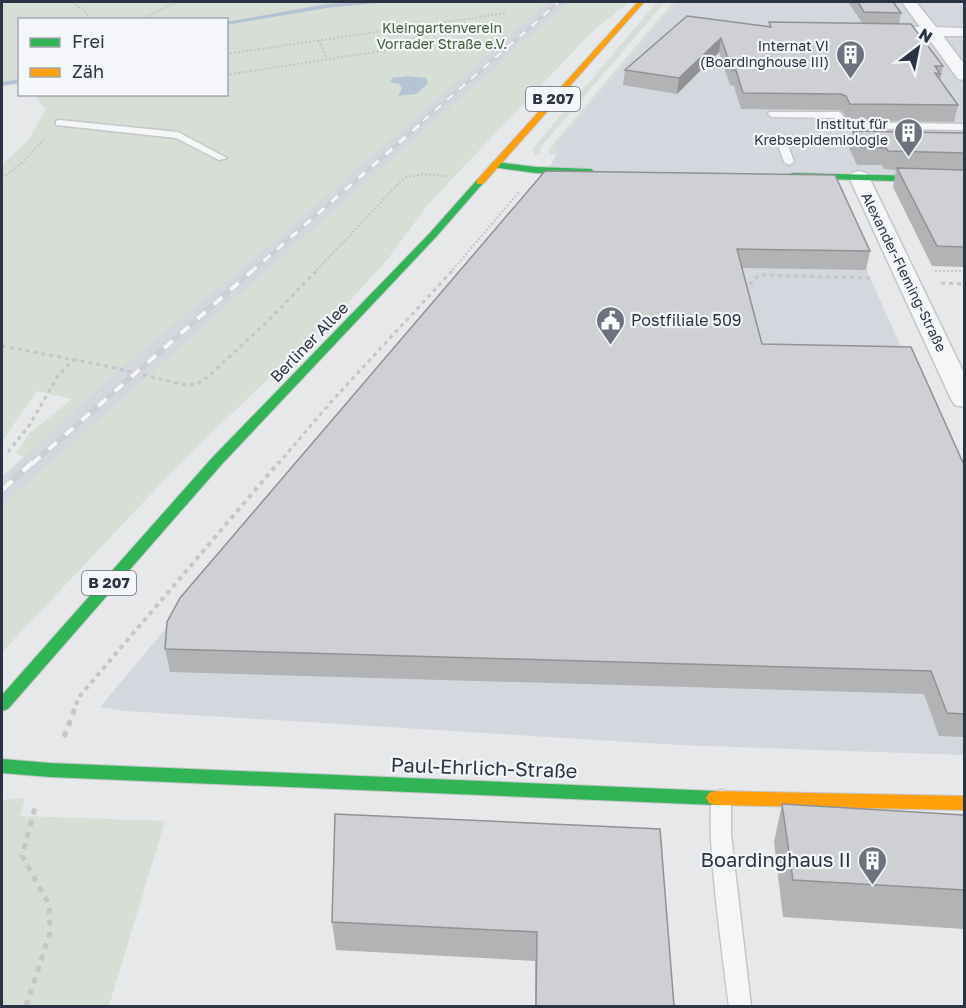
<svg xmlns="http://www.w3.org/2000/svg" width="966" height="1008" viewBox="0 0 966 1008" font-family="'Golos Text',sans-serif">
<rect width="100%" height="100%" fill="#e6e8ea"/>
<path fill="#d4d7dd" d="M547 2H569L2 506V477L119 369 272 243Z
M677 2H964V175L824 173 964 490V755L680 745 126 711 100 707 485 248 539 187 556 155V145Z"/>
<path fill="#d6ded6" d="M2 2H547L272 243 119 369 25 457 16 454 29 434 72 399 37 391 2 441V165L29 139 46 109 34 95 226 94V20H20L19 82 2 84Z
M569 2H629L592 32 448 183 427 206 387 260 347 304 188 455 2 652V506Z
M657 2H665L540 148V155H535L533 148Z
M673 2H677L556 145V155L550 154 549 149Z
M25 798 20 816 165 821 109 1006H2V800Z"/>
<path fill="#b4c4d5" d="M408 76 426 78 428 83 416 94 398 96 402 88 399 84 390 82 392 78Z"/>
<g fill="none" stroke-linecap="round" stroke-linejoin="round">
<path fill="#b4c4d5" fill-rule="evenodd" d="M369 2H386L327 8 226 25V22L327 4Z
M20 79V83L2 86V82Z"/>
<defs>
<path id="lane" d="M769 112H838L841 113 846 122 964 124V130L843 128 840 127 835 118 772 117 768 114Z
M59 120 178 132 227 158 219 160 176 138 56 125V121Z
M782 139 869 140 874 143 869 146 788 145 794 162 789 165 784 162 777 142Z
M721 790 728 792 731 798V835L751 1006H729C725 971 702 815 714 792Z"/>
<path id="street" d="M902 2H916L936 27 964 28V36H943L964 64V80L958 79 927 36 873 34 870 31 878 26 920 27Z
M859 171 866 173 869 177 964 373V407L955 405 951 399 849 177 852 173Z"/>
<path id="fast" d="M495 162 536 167 591 169 595 172 591 175 536 173 492 167V163Z
M792 173 964 177V183L789 178 788 176Z
M477 180 484 182 435 238 222 464 8 709 2 711V695L212 458 429 234Z
M2 759 50 763 715 791 721 793 724 798 721 803 715 805 50 777 2 773Z"/>
<path id="slow" d="M638 2H644L483 184H477V180Z
M715 791 964 796V810L715 805 709 803 706 798 709 793Z"/>
</defs>
<use href="#lane" stroke="#c4c6c8" stroke-width="3"/>
<use href="#street" stroke="#c4c6c8" stroke-width="3"/>
<use href="#fast" stroke="#c4c6c8" stroke-width="2"/>
<use href="#slow" stroke="#c4c6c8" stroke-width="2"/>
<path stroke="#c5c6ca" stroke-width="2" stroke-dasharray="2 2" stroke-linecap="butt" d="M72 2 88 14 86 20
M138 20 177 2
M319 40 327 59
M226 54 507 13
M226 75 452 40
M67 96 81 94
M2 178 21 164 44 139
M935 271H964
M314 273 404 178 422 174 447 176
M450 273 519 192"/>
<path stroke="#c5c6ca" stroke-width="3" stroke-dasharray="4 4" stroke-linecap="butt" d="M941 283 964 284
M744 290 759 275 874 278
M2 346 102 365 185 385 197 384 209 376 273 316 316 271
M8 452 29 426 59 374 74 360
M278 464 331 402 452 271"/>
<path stroke="#c5c6ca" stroke-width="4" stroke-dasharray="4.5 4.5" stroke-linecap="butt" d="M76 705 79 697 279 462"/>
<path stroke="#c5c6ca" stroke-width="5" stroke-dasharray="6 6" stroke-linecap="butt" d="M64 737 77 703
M26 1006 50 933 49 904 22 856 36 804"/>
<use href="#lane" fill="#f5f6f7" fill-rule="evenodd"/>
<use href="#street" fill="#f5f6f7" fill-rule="evenodd"/>
<use href="#fast" fill="#30b455" fill-rule="evenodd"/>
<use href="#slow" fill="#ff9f0a" fill-rule="evenodd"/>
<defs>
<path id="rail-far3" d="M423 121 559 2"/>
<path id="rail-far2" d="M250 273 425 120"/>
<path id="rail-far1" d="M32 464 252 271"/>
<path id="rail" d="M2 490 33 462"/>
</defs>
<use href="#rail-far3" stroke="#cecfd2" stroke-width="4"/>
<use href="#rail-far2" stroke="#cecfd2" stroke-width="4.5"/>
<use href="#rail-far1" stroke="#cecfd2" stroke-width="6"/>
<use href="#rail" stroke="#cecfd2" stroke-width="7"/>
<use href="#rail-far3" stroke="#f4f6f9" stroke-width="2" stroke-dasharray="8" stroke-linecap="butt"/>
<use href="#rail-far2" stroke="#f4f6f9" stroke-width="3" stroke-dasharray="9" stroke-linecap="butt"/>
<use href="#rail-far1" stroke="#f4f6f9" stroke-width="4" stroke-dasharray="11" stroke-linecap="butt"/>
<use href="#rail" stroke="#f4f6f9" stroke-width="4.5" stroke-dasharray="14" stroke-linecap="butt"/>
</g>
<path fill="#b1b3b5" d="M848 2H893L901 13 899 24 943 66 940 80 958 105 954 122 847 120 843 112 838 110 741 109 734 86 730 85 719 52 677 94 623 85 625 70 687 16 769 27V22L862 23Z
M853 131 964 133V267L932 266 893 187 896 170 884 169 882 165H857L849 148Z
M545 171 870 251 866 270 742 268 762 344 964 465V737L939 736 924 694 170 672 165 649Z
M782 804 964 815V929L783 917 774 842Z
M335 814 674 1006H535V961L336 950 332 922Z"/>
<path fill="#909294" d="M721 38 719 52 677 94 679 78Z"/>
<path fill="#ced0d3" stroke="#909294" stroke-width="1.5" d="M858 2H893L901 13 864 12Z
M687 16 771 27 769 22 911 24 943 66H935L940 74 935 73 958 105 850 104 846 96 841 94 743 93 736 70H732L721 38 679 78 625 70Z
M853 131 964 133V153L888 151 886 148 861 147Z
M897 168 964 170V247L937 246Z
M545 171 835 175 870 251 737 249 762 344 911 347 964 465V714L947 713 931 671 165 649 167 622 180 598Z
M782 804 964 815V890L793 880Z
M335 814 660 829 674 1006H536L537 932 332 922Z"/>
<defs>
<symbol id="building-pin" viewBox="-11 -11 22 30"><path d="M0 17L-7.5 6A9.5 9.5 0 1 1 7.5 6Z" fill="#6c737f" stroke="#f4f6f9"/><path d="M-4-6H4V6H1V3H-1V6H-4ZM-2.5-4.3h1.7v1.8h-1.7ZM.8-4.3h1.7v1.8H.8ZM-2.5-1h1.7V.8h-1.7ZM.8-1h1.7V.8H.8Z" fill="#fff"/></symbol>
<symbol id="civic-pin" viewBox="-11 -11 22 30"><path d="M0 17L-7.5 6A9.5 9.5 0 1 1 7.5 6Z" fill="#6c737f" stroke="#f4f6f9"/><path d="M-.6-6.5H3V-4.5H.6V-3L4-1V1h2V6H-6V1h2V-1L-.6-3ZM-1.2 2.5V6h2.4V2.5Z" fill="#fff"/></symbol>
</defs>
<g fill-rule="evenodd">
<use href="#building-pin" x="834" y="38" width="33" height="45"/>
<use href="#building-pin" x="892" y="116" width="33" height="45"/>
<use href="#civic-pin" x="594" y="304" width="33" height="45"/>
<use href="#building-pin" x="856" y="844" width="33" height="45"/>
</g>
<g text-anchor="middle" stroke-width="4.5" stroke-linejoin="round" paint-order="stroke">
<g font-size="14" fill="#3f6138" stroke="#f4f6f9">
<text x="442" y="33">Kleingartenverein<tspan x="442" dy="16">Vorrader Straße e.V.</tspan></text>
</g>
<g font-size="14" fill="#2b3445" stroke="#f4f6f9" text-anchor="end">
<text x="829" y="51">Internat VI<tspan x="829" dy="16">(Boardinghouse III)</tspan></text>
<text x="888" y="129">Institut für<tspan x="888" dy="16">Krebsepidemiologie</tspan></text>
</g>
<g font-size="14" fill="#2b3445" stroke="#f4f6f9">
<text transform="translate(904 272) rotate(64)" y="5">Alexander-Fleming-Straße</text>
</g>
<g fill="#f4f6f9" stroke="#676e7b" stroke-width="1.5">
<rect x="526" y="87" width="54" height="24" rx="4.5"/>
<rect x="82" y="571" width="54" height="24" rx="4.5"/>
</g>
<g font-size="15" font-weight="bold" fill="#2b3445">
<text x="553" y="104">B 207</text>
<text x="109" y="588">B 207</text>
</g>
<g font-size="16" fill="#2b3445" stroke="#f4f6f9" text-anchor="start">
<text x="631" y="326">Postfiliale 509</text>
</g>
<g font-size="16" fill="#2b3445" stroke="#f4f6f9">
<text transform="translate(309 342) rotate(-46)" y="6">Berliner Allee</text>
</g>
<g font-size="20" fill="#2b3445" stroke="#f4f6f9">
<text transform="translate(484 768) rotate(2)" y="7">Paul-Ehrlich-Straße</text>
</g>
<g font-size="20" fill="#2b3445" stroke="#f4f6f9" text-anchor="end">
<text x="851" y="867">Boardinghaus II</text>
</g>
</g>
<rect width="966" height="1008" fill="none" stroke="#2b3445" stroke-width="6"/>
<rect x="18" y="18" width="210" height="78" fill="#f4f6f9" stroke="#a4a8b1" stroke-width="1.5"/>
<rect x="30" y="38" width="30" height="9" fill="#30b455" stroke="#a4a8b1" stroke-width="1.5"/>
<text x="72" y="48" font-size="18" fill="#2b3445">Frei</text>
<rect x="30" y="68" width="30" height="9" fill="#ff9f0a" stroke="#a4a8b1" stroke-width="1.5"/>
<text x="72" y="78" font-size="18" fill="#2b3445">Zäh</text>
<g transform="translate(918 48) rotate(32)" stroke="#f4f6f9" stroke-width="4.5" paint-order="stroke">
<path d="M0-4.5L10 22L0 15L-10 22Z" fill="#2b3445"/>
<text y="-9" font-size="16" font-weight="bold" text-anchor="middle" fill="#2b3445">N</text>
</g>
</svg>
